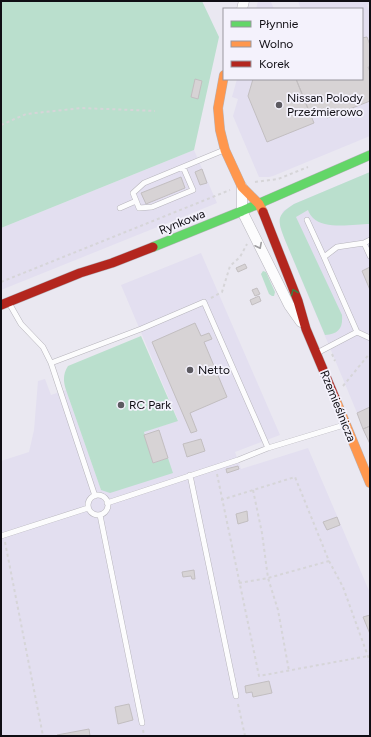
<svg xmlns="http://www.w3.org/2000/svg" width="371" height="737" viewBox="0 0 371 737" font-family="Figtree,sans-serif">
<rect width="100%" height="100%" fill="#eae8f1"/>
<path fill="#e3dff0" d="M258 1 271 2 274 9H256Z
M298 1H370V4L367 5 370 13V136L273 176 269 177H259L233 116 238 99 232 97 237 79H362V9H301Z
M194 150 217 203 1 290V228Z
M370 172V444L285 240 280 227V219L283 211 294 204Z
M201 253 280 435 235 452 241 469 308 448 370 593V736H1V461L29 452 34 430 38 381 45 379 51 395 66 390 101 490 153 463 144 432 178 420 121 285Z"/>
<path fill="#badfcd" d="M1 1H202L219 37 194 150 1 228Z
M370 172V224C355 224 325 230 313 218 311 216 309 213 308 210L296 217 342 315C343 328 339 334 325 335L285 240C278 221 275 216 294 204Z
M263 271 266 272 275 292 274 296H272L269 294 261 274Z
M141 336 178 421 144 432 153 463 168 458 173 473 110 493 101 490 66 390C63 381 63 374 68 366Z"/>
<path fill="#d7d3d5" stroke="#c2bec0" d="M367 37 370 45V67H368L370 72V101L327 118 324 108 310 114 296 79H362V38Z
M195 79 202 81 198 99 191 97Z
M253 79H296L314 123 267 142 248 96Z
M202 169 207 183 200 185 195 172Z
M181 177 185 188 146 204 141 193Z
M245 264 247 268 238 272 236 268Z
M370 267V290L362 271Z
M257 288 260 294 255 296 252 290Z
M259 296 261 301 252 305 250 300Z
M195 323 201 336 209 333 212 339 204 342 227 397 190 413 197 431 191 433 152 342Z
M370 407V426L363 429 357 413Z
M370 426V444L363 429Z
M159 430 168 458 153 463 144 435Z
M201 439 205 451 187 457 183 444Z
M238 466 239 469 227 473 226 469Z
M247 511 248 521 238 524 236 514Z
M337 517 340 525 327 530 323 522Z
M194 570 195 579H192L191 576 183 577 182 572Z
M370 615V634L363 617Z
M269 681 272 693 253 697 252 692 246 693 245 686Z
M129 704 133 720 118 724 115 707Z
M89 729 90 736H57V735Z"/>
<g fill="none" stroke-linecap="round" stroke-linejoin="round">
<defs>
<path id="lane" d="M183 167 193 190 152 207 139 208 133 193 144 183 224 150
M120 208 136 201
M307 220 324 257
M364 243 370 240
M370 256 364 243 337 247 324 257 357 332 370 338
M9 303 21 324 43 347 51 363 141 329 204 302 268 448 344 425
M317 353 357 332
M51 363 95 496
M190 475 236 696
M88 505a10 10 0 1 1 20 0a10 10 0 1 1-20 0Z
M107 503 238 460 268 448
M100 515 142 723
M1 536 88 508"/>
<path id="street" d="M242 9 244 1
M242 187V211L289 305 301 322"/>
<path id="fast" d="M153 247 242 211 370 155"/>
<path id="slow" d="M224 75 218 108 220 130 225 150 242 187 259 204 263 212
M335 398 370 483"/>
<path id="jam" d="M263 212 298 301 306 329 335 398
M1 305 80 273 112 263 153 247"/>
</defs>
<use href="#lane" stroke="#b6b4bb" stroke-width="6"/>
<use href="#street" stroke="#b6b4bb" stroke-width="11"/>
<use href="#fast" stroke="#b6b4bb" stroke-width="10"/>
<use href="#slow" stroke="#b6b4bb" stroke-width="10"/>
<use href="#jam" stroke="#b6b4bb" stroke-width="10"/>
<path stroke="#d6d5d8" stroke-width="2" stroke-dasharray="3 3" stroke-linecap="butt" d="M1 125 26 114 82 108 155 111
M255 182 278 179 308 167
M1 282 230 190
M211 298 222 292 230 266 240 257 247 244
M332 354 335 361
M343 386 370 353
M217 474 259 676 368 656
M253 490 262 533 268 578 278 610 289 671
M221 500 295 477 329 561 343 587 370 662
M5 542 43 736
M239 583 268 578 329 561
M238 704 245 736
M143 730 144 736"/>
<use href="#lane" stroke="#fcfcfd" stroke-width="5"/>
<use href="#street" stroke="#fcfcfd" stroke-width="10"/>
<use href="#fast" stroke="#63d668" stroke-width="9"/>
<use href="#slow" stroke="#ff974d" stroke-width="9"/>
<use href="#jam" stroke="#b3261e" stroke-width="9"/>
</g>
<defs><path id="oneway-chevron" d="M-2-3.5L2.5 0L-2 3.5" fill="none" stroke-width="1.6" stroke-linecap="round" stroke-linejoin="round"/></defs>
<use stroke="#9e9da0" href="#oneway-chevron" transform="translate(259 246) rotate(63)"/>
<use stroke="#3e7c42" href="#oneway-chevron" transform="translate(294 292) rotate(-112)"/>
<g fill="#5c5a61" stroke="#f4f2fc" stroke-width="1.5">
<circle cx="279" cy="105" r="4"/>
<circle cx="190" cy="370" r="4"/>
<circle cx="121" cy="405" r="4"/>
</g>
<g text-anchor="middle" stroke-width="3.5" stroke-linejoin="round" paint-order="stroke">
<g font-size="12" fill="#100e14" stroke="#f4f2fc" text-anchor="start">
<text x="287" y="102">Nissan Polody<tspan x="287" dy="14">Przeźmierowo</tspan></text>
<text x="198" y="374">Netto</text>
<text x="129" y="409">RC Park</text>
</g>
<g font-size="12" fill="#100e14" stroke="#f4f2fc">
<text transform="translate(182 222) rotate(-22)" y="4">Rynkowa</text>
<text transform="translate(338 406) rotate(68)" y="4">Rzemieślnicza</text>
</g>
</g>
<rect width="371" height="737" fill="none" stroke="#100e14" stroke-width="4"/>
<rect x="223" y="8" width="140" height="72" fill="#f4f2fc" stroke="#99979f"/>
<rect x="231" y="21" width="20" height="6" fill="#63d668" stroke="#99979f"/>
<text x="259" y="28" font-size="12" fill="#100e14">Płynnie</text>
<rect x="231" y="41" width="20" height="6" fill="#ff974d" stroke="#99979f"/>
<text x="259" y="48" font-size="12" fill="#100e14">Wolno</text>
<rect x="231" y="61" width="20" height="6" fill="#b3261e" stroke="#99979f"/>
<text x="259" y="68" font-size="12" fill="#100e14">Korek</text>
</svg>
